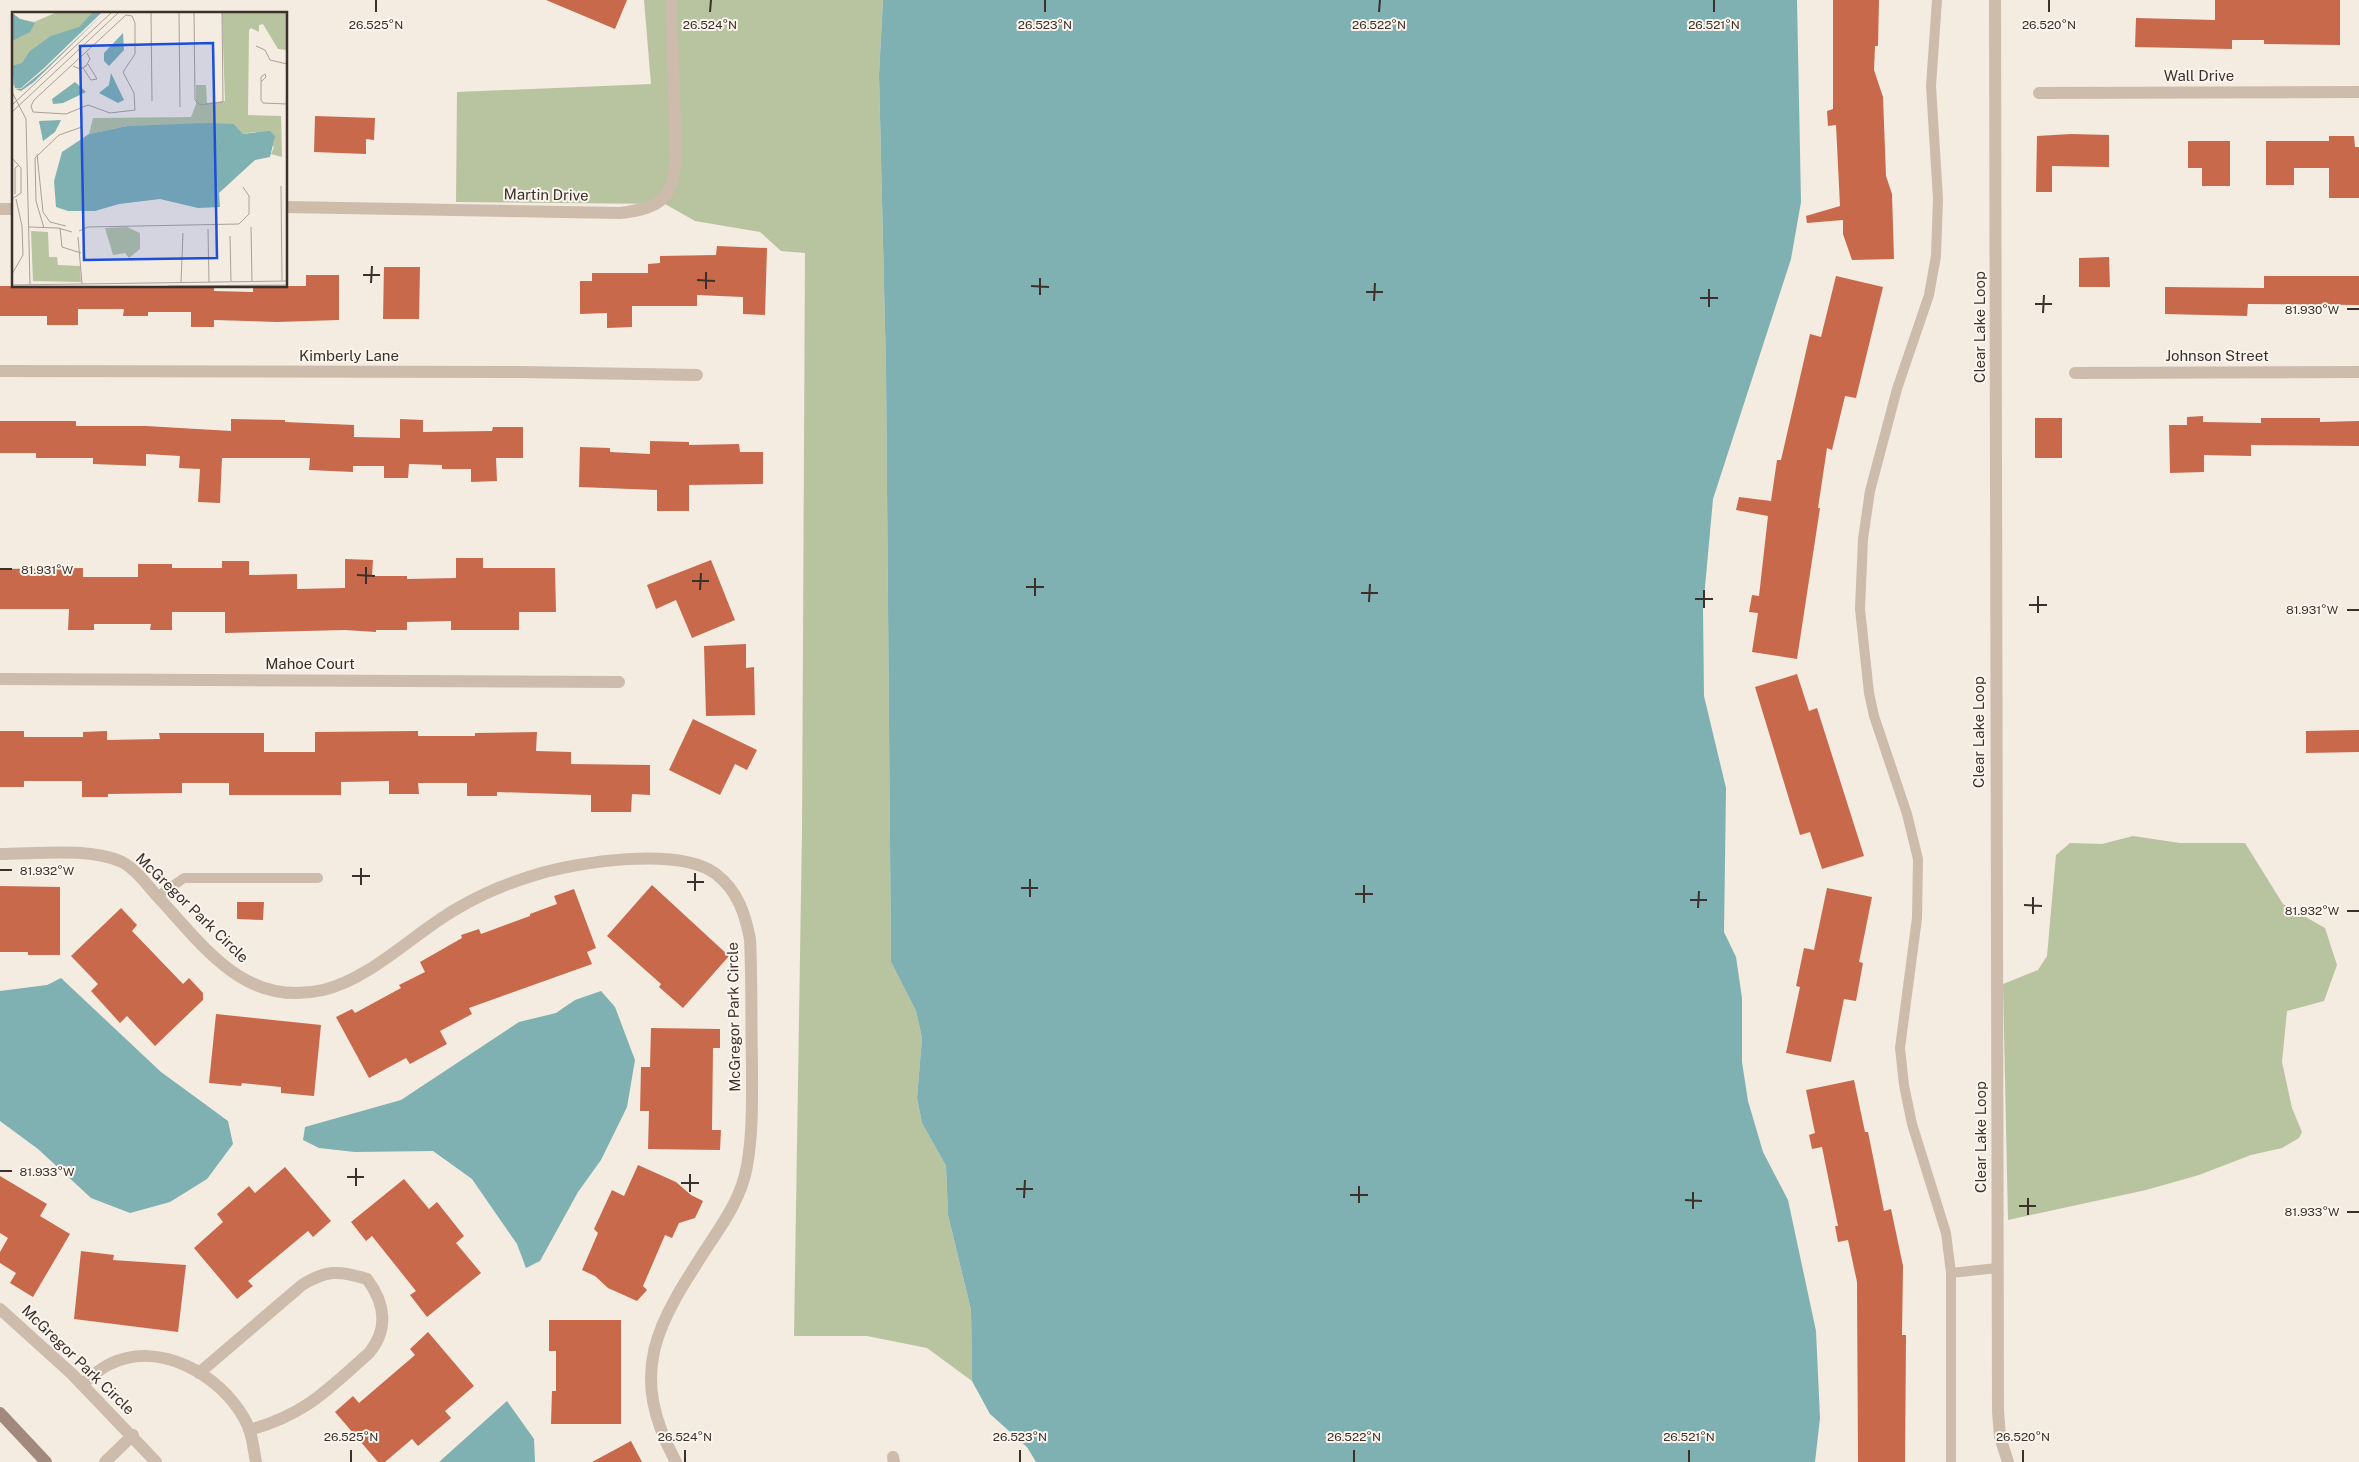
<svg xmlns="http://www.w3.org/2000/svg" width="2359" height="1462" viewBox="0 0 2359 1462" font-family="'Public Sans',sans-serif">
<rect width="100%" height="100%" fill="#f4ebe1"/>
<path fill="#b8c4a0" d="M644 0H883L879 74 886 369 891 962 916 1011 922 1038 917 1098 922 1123 946 1166 948 1215 971 1310 972 1381 927 1348 867 1336H794L802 831 805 253 781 251 760 232 695 221 665 204 456 202 457 92 651 84Z
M2133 836 2180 843H2245L2283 904 2325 928 2337 965 2324 1001 2287 1011 2282 1062 2292 1108 2302 1132 2299 1138 2282 1148 2251 1155 2199 1175 2146 1190 2008 1220 2003 984 2038 970 2047 956 2056 855 2070 843 2102 844Z"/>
<path fill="#7fb0b2" d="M883 0H1797L1801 202 1791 259 1713 499 1703 609 1704 696 1726 788 1724 932 1736 957 1742 998V1062L1748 1101 1763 1152 1788 1200 1816 1331 1820 1418 1815 1462H1036L1027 1447 990 1414 972 1381 971 1310 948 1215 946 1166 922 1123 917 1098 922 1038 916 1011 891 962 886 369 879 74Z
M61 978 161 1072 228 1121 233 1144 207 1179 170 1202 130 1213 91 1198 38 1149 0 1121V991L47 985Z
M601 991 615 1007 635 1060 627 1107 601 1160 578 1192 540 1261 526 1268 517 1244 472 1179 433 1151 355 1152 319 1148 303 1140 305 1127 401 1100 519 1022 556 1013 575 1000Z
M507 1401 534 1439 535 1462H439Z"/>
<path fill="#c8694b" d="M546 0H627L615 29Z
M1833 0H1879L1878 46H1875L1874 70 1883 97 1886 176 1892 194 1894 259 1852 260 1843 234V220L1807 223 1806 216 1840 206 1836 125 1828 126 1827 111 1833 109Z
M2215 0H2340V45L2264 44V40H2232V49L2135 47 2136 18 2215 20Z
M315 116 375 118 374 140 366 139V154L314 152Z
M2071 134 2109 135V167L2052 166V192H2036L2037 136Z
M2329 136H2354L2355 147H2359V198H2329V168H2294V185H2266V141H2329Z
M2188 141H2230V186H2202V168H2188Z
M717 246 767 248 765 315 743 314V297L697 295V306H632V327L607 328V313L580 314V281H592V273H648V264L660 263V256L716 255Z
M2109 257 2110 287H2079V258Z
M384 267H420L419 319H383Z
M306 275H339V320L277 322 214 320V327H191V312H148V316H123L124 309H78V325H47V316H0V286H214V291L253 292V286H306Z
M1836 276 1883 287 1856 398 1845 396 1832 450 1827 448 1818 508H1820L1797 659 1752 652 1758 613 1749 612 1752 595 1759 596 1768 516 1736 510 1739 497 1771 501 1777 460H1781L1810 334 1821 337Z
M2264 276H2359V305L2248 304 2247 316 2165 314V287L2264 288Z
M2203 416V422L2261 423V418H2320V422L2359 421V446L2251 445V456L2204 455V472L2170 473 2169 425H2187V417Z
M2035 418H2062V458H2035Z
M231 419 285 420V422L354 425V437L400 438V419L423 420V432L492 431 493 427H523V458H496L497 481 471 482V469H442V465L409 464 408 478H384V466H353V472L309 470 310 458H222L220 503 198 502 200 469 179 468 180 456 146 454V466L93 464V458H36V453H0V421H76V426H146L231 431Z
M650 441 689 442V445L739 444 740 452H763V484L689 485V511H657V490L579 487 580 447 610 448V452L650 454Z
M456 558H483V568H555L556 612H519V630H451V621L407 622V630H376V632L345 630 225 633V612H172V630H150L151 624H94V630H68L69 609H0V569L83 568V577H138V564H172V568H222V561H249V575L297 574V589L345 588V559L373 560 372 576H407V579L456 578Z
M711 560 735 620 692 638 676 600 656 609 647 585Z
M746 644V668L754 667 755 715 706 716 704 646Z
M1797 674 1809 711 1817 708 1864 856 1822 869 1810 832 1800 835 1755 687Z
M693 719 757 750 747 770 735 764 720 795 669 770Z
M2359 730V752L2306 753V731Z
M0 731H24V737H83V732L107 731V740L160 739 159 733H264V752H315V732L418 731V736H475V733L537 732 536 751 571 752V764L650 765V795L632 794 631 812H591V795L497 792V796H467V783H418L419 794H389V781L341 782V795H229V783H182V793L108 794V797H82V781H24V787H0Z
M652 885 729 956 683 1008 659 987 661 984 607 936Z
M0 886 60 887V955H28V952H0Z
M1827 888 1872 897 1859 962 1863 963 1856 1001 1844 999 1831 1062 1786 1053 1800 987 1796 986 1804 948 1814 950Z
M574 889 596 948 587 952 592 964 469 1008 472 1014 440 1031 447 1044 410 1064 406 1058 369 1078 336 1017 352 1009 355 1013 401 988 399 985 425 972 420 962 462 938 461 935 479 929 481 934 530 916V914L557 904 554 896Z
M237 902H264L263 920 237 919Z
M121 908 137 925 132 931 183 984 189 978 203 993V1000L155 1046 127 1016 120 1023 91 991 98 984 71 956Z
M216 1014 321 1025 314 1096 281 1093V1087L242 1083 241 1086 209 1083Z
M651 1028 720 1029V1048H713L712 1130H721L720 1150 648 1149 649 1111H640L641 1067H650Z
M1854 1080 1865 1132H1868L1884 1211 1891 1209 1903 1266 1902 1335H1906L1905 1462H1858L1857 1282 1848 1240 1838 1242 1835 1226H1838L1822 1147 1812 1149 1809 1135 1815 1133 1806 1090Z
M638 1165 676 1182 691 1195 703 1201 695 1218 679 1223 672 1238 665 1235 643 1286 647 1290 637 1301 608 1288 595 1276 582 1270 598 1233 594 1229 612 1190 624 1196Z
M285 1167 331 1221 313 1237 308 1231 248 1281 253 1286 237 1299 194 1248 223 1222 217 1214 249 1186 255 1193Z
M0 1176 47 1204 40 1216 70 1234 33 1297 10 1283 16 1273 0 1263V1252L8 1238 0 1233Z
M404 1179 429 1209 437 1202 464 1236 456 1243 481 1273 427 1317 410 1295 416 1291 372 1236 366 1241 351 1222Z
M81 1251 114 1255 113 1260 186 1265 178 1332 74 1319Z
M549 1320H621V1424H551L552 1391H556V1351H549Z
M428 1332 474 1386 445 1411 451 1418 418 1446 412 1439 385 1462H378L335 1412 353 1396 359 1403 415 1355 410 1349Z
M631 1441 642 1462H592Z"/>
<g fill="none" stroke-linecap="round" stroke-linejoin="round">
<path stroke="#cdbbac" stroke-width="10" d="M1937 0 1931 86 1938 199 1936 256 1929 295 1897 389 1870 491 1863 539 1860 609 1869 693 1874 716 1907 814 1918 859 1917 918 1900 1048 1904 1085 1912 1124 1946 1233 1951 1273
M158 896 184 878H318
M1951 1462V1273L1997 1268"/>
<path stroke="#cdbbac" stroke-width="12" d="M1995 0 1998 1411 2000 1437 2008 1462
M2039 93 2359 92
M286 207 620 213C663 208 674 197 676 154L671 0
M0 209H14
M0 371 521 372 697 375
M2075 373 2359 372
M0 679 619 682
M0 854C36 854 90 847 122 862 136 869 147 885 157 896 204 946 244 1008 323 990 371 979 415 932 458 908 482 894 508 883 535 875 577 862 679 846 716 874 738 891 745 914 750 939 752 980 751 1022 752 1064 752 1098 753 1132 747 1166 742 1195 726 1219 710 1243 658 1323 626 1370 676 1462
M0 1309 72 1374 156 1462
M199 1373 302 1285C326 1270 339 1270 367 1279 385 1303 389 1329 369 1353 327 1390 305 1415 249 1430
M82 1384C91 1378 100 1368 110 1364 159 1340 219 1374 244 1418 252 1431 253 1447 256 1462
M893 1457 894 1462
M105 1462 133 1435"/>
<path stroke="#a18a7d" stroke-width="12" d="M0 1413 46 1462"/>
</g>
<path fill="none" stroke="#3b302b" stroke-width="2" d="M376 12V0M710 12 711 0M1045 12V0M1379 12 1380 0M1714 12V0M2049 12V0M363 275H380M697 280 715 281M371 283 372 266M1031 286 1049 287M706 289V272M1366 292H1383M1040 295V278M1700 298H1718M1374 301 1375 283M2035 304H2052M1709 307V289M2347 309H2359M2043 313 2044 295M0 569H12M357 575 375 576M692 581H709M366 584V567M1026 587H1044M700 590 701 573M1361 593H1378M1035 596V578M1695 599H1713M1369 602 1370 584M2029 605H2047M1704 608V590M2347 610H2359M2038 613V596M0 870H12M352 876H370M687 882H704M361 885V868M1021 888H1038M695 891V873M1355 894H1373M1030 897V879M1690 900H1707M1364 903V885M2024 905 2042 906M1698 908 1699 891M2347 911H2359M2033 914V897M0 1171H12M347 1177H364M681 1183H699M356 1186V1168M1016 1189H1033M690 1192V1174M1350 1195H1368M1024 1198 1025 1180M1685 1200 1702 1201M1359 1203V1186M2019 1206H2036M1693 1209V1192M2347 1212H2359M2028 1215V1198M351 1462V1450M685 1462V1450M1020 1462V1450M1354 1462V1450M1689 1462V1450M2023 1462V1450"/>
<g text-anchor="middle" stroke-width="4" stroke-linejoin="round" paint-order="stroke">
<g font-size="15" fill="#3b302b" stroke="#fbf5ee">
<text x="2199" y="81">Wall Drive</text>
<text transform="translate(546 195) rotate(1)" y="5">Martin Drive</text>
<text transform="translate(1980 327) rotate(-90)" y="5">Clear Lake Loop</text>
<text x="349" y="361">Kimberly Lane</text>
<text x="2217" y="361">Johnson Street</text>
<text x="310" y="669">Mahoe Court</text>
<text transform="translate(1979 732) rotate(-90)" y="5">Clear Lake Loop</text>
<text transform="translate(192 908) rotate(44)" y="5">McGregor Park Circle</text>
<text transform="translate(734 1017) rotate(-91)" y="5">McGregor Park Circle</text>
<text transform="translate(1981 1137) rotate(-90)" y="5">Clear Lake Loop</text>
<text transform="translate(78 1360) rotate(44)" y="5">McGregor Park Circle</text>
</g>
</g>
<g transform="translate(12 12)">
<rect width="275" height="275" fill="#f4ebe1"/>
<path d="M0 1 8 7 22 10 43 1H89L8 77 3 76 0 69ZM210 1H275V38L266 37 251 12 247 13V20L239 16 237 18 236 103 269 104 270 145 259 142 262 135 243 120 231 122 222 112 115 114 77 122 81 106 179 105 184 92V73H194L195 91 213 89ZM115 215 128 221V237L117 246 113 241 101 243 93 216ZM19 219 36 220 37 245H45L46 253 68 254 69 270 21 269Z" fill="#b8c4a0"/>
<path d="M0 1 8 7 23 11 18 20 0 29ZM80 1H89L31 57 9 76H3L0 54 10 51 18 39 39 24 67 15ZM92 1 22 70 9 79 3 77H9L32 58ZM111 21 112 38 97 54 92 49V41ZM99 61 112 88 106 91 87 81 97 73ZM63 70 74 80 51 91 41 92 40 87ZM49 108 43 120 31 129 27 109ZM196 111 222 112 231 122 258 119 263 124 258 145 243 148 207 181 208 195 186 196 148 187 107 192 83 199H56L44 195 42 169 50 140 77 122 115 114Z" fill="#7fb0b2"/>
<path fill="none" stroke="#aaa098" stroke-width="1" d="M139 1 140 89M167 1 168 95M182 1 183 88 188 93 211 90 210 1M114 3 120 4 123 11V42L111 60 122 81 123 98 98 101 76 93 54 102 21 100 19 94 22 88ZM244 34 253 38 258 48 275 52M61 54 68 57 74 54 78 47 75 41M71 56 79 68 85 67 76 52M249 70 254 65 253 62 249 65V88L251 91 275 92M0 80 14 107 18 273M0 93 99 1M0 100 106 1M25 142 31 200 38 210 54 214M0 146 9 156V181L0 187M269 174 270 269M3 182V156L7 153M17 215 46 216 60 220M239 215 240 269M32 216 24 189 23 146 47 123 70 115M48 216 50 235 69 241M196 217 197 270M67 219 76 215 227 212 237 202V184L231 175M218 224 219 269M66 225 70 272M0 262 11 243 10 214 4 187M169 271 171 221M0 273 275 269M156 274 275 273"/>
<path fill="#1d4ed8" fill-opacity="0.15" stroke="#1d4ed8" stroke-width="2.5" d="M201 31 205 246 72 248 68 34Z"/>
<rect width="275" height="275" fill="none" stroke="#3b302b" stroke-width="2.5"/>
</g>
<g font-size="12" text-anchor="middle" fill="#3b302b" stroke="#fbf5ee" stroke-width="4" stroke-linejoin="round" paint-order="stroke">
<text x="376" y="29">26.525°N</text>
<text x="710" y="29">26.524°N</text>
<text x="1045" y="29">26.523°N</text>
<text x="1379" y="29">26.522°N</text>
<text x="1714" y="29">26.521°N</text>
<text x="2049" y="29">26.520°N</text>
<text x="2312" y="314">81.930°W</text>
<text x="47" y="574">81.931°W</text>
<text x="2312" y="614">81.931°W</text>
<text x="47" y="875">81.932°W</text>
<text x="2312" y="915">81.932°W</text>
<text x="47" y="1176">81.933°W</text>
<text x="2312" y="1216">81.933°W</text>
<text x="351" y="1441">26.525°N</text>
<text x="685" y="1441">26.524°N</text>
<text x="1020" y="1441">26.523°N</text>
<text x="1354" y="1441">26.522°N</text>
<text x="1689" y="1441">26.521°N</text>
<text x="2023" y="1441">26.520°N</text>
</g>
</svg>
